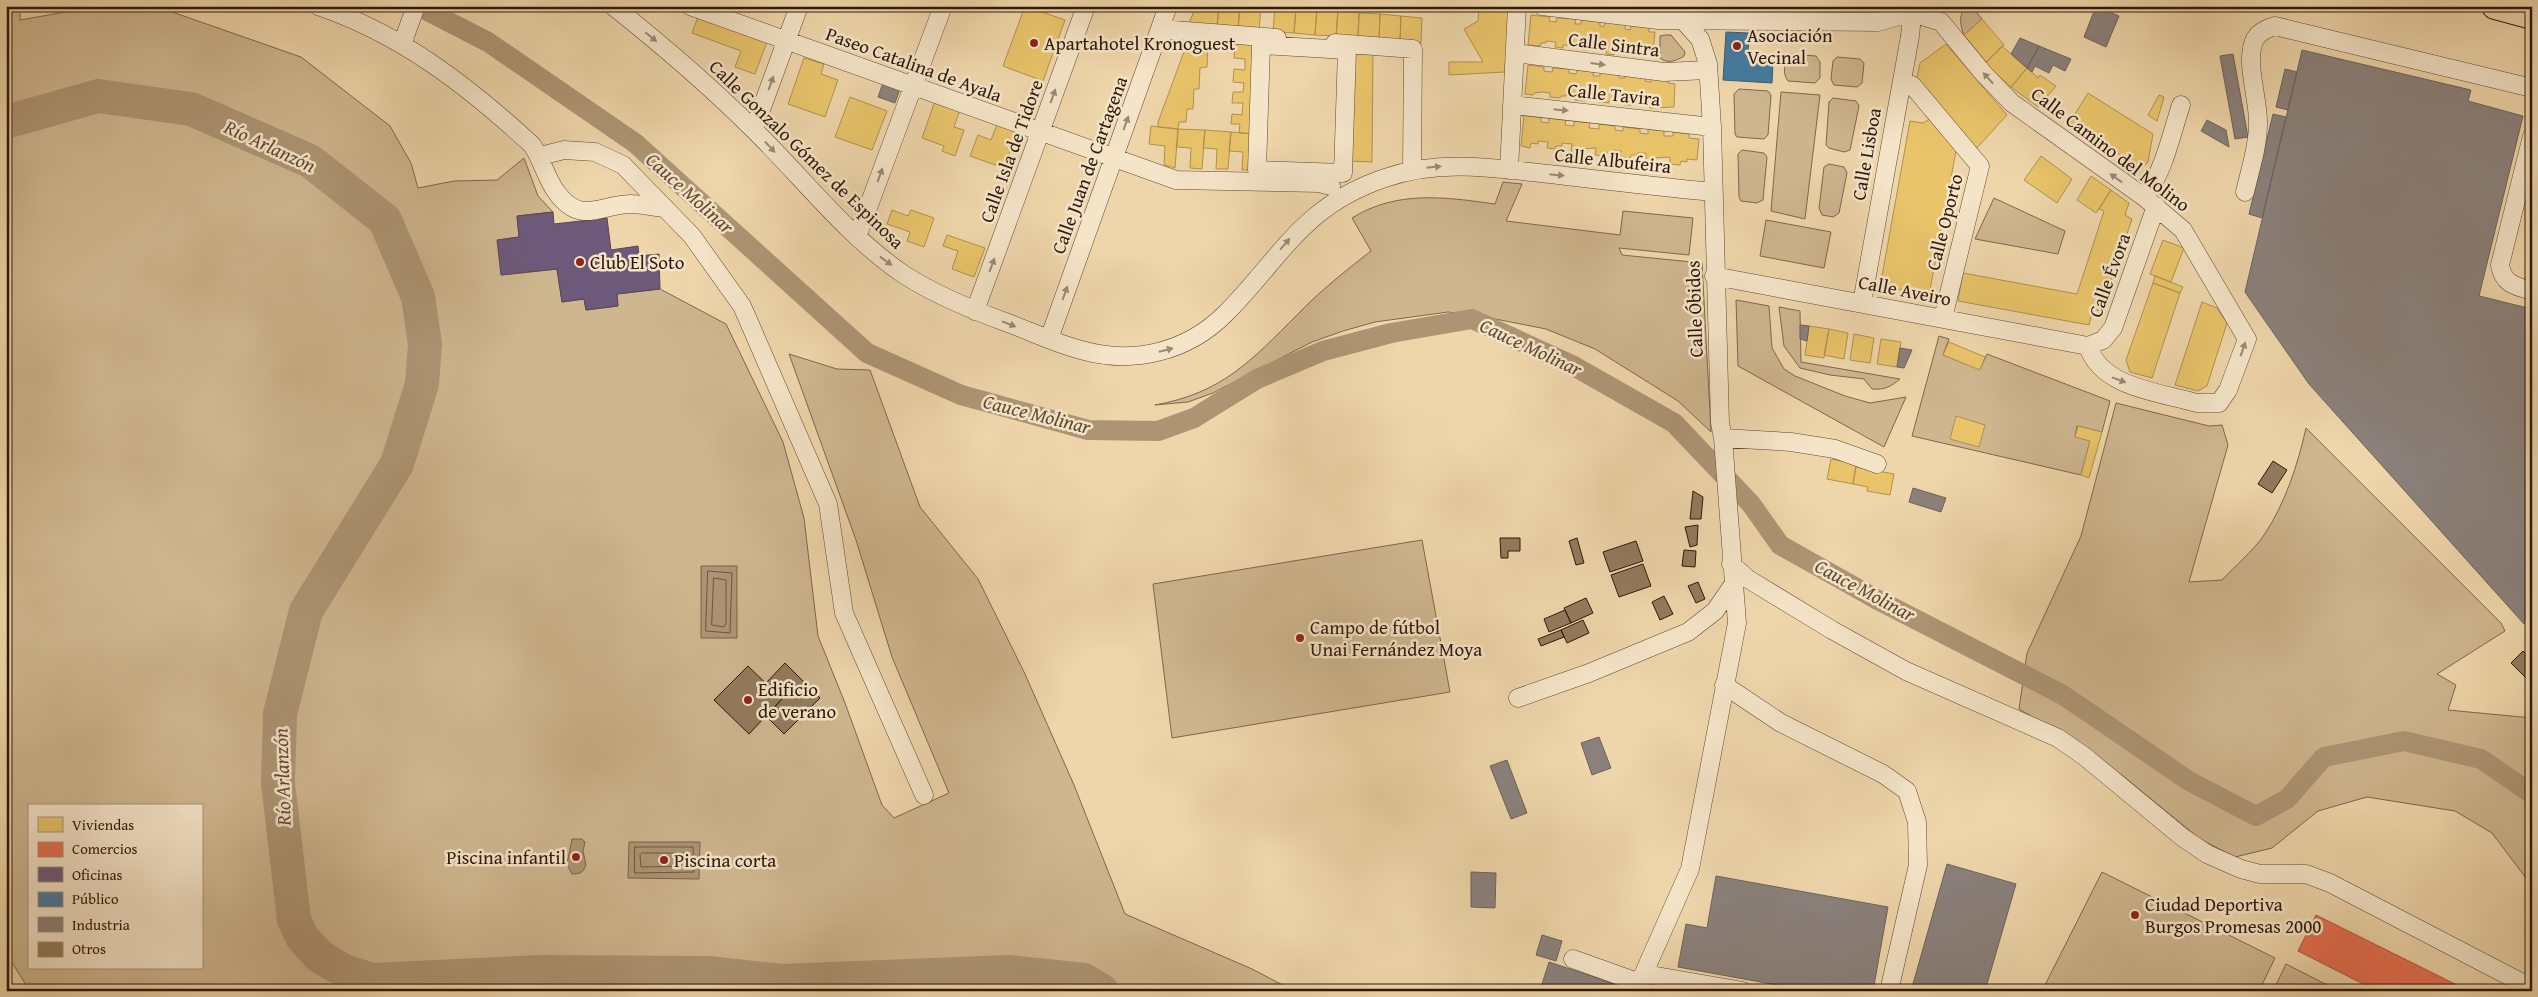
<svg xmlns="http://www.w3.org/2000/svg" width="2538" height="997" viewBox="0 0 2538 997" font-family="'Gentium Book Plus',serif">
<rect width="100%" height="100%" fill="#eed6aa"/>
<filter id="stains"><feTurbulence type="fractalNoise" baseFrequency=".004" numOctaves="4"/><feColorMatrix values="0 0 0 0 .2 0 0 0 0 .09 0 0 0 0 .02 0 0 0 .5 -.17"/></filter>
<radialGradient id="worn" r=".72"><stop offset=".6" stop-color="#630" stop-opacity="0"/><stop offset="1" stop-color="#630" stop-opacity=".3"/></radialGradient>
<path fill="#ceb68f" stroke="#7e674c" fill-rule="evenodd" d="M6 6H20V20L100 6H155L301 57 390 126 411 163 418 188 454 181 497 180 524 158 538 196 553 212 517 216 519 237 498 240 502 275 557 269 562 302 584 299 586 310 618 306 617 294 660 289 726 324 783 442 804 518 818 636 845 703 882 805 894 818 949 793 892 657 856 540 789 354 837 369 870 370 920 507 978 579 1025 674 1074 785 1125 914 1252 969 1294 991H30L6 953ZM29 806H201V968H29Z
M1967 6H1971L1982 19 1964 35C1960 25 1958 14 1967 6Z
M1665 35H1671L1685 52 1684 56C1676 61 1668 64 1660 58V36Z
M1790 54 1816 56 1820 62V78L1815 83 1788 81C1782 73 1784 62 1790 54Z
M1837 57 1860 59 1864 63 1862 83 1857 87 1834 85 1831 79 1833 61Z
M1739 89 1768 91 1771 95 1768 135 1764 139 1737 137 1735 134 1734 94Z
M1781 92 1820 95 1805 219 1771 211Z
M1833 98 1856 101 1859 106 1850 150 1844 152 1829 148 1826 145 1829 102Z
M1742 150 1764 153 1767 157 1763 200 1757 203 1741 201 1739 197 1738 154Z
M1829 164 1844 167 1847 173 1839 213 1833 217 1822 215 1819 208 1824 167Z
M1503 182 1522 184 1506 221 1620 235 1623 211 1693 218 1689 255 1619 248 1622 255 1702 263 1711 432 1678 401 1595 349 1546 329 1475 315 1448 312 1375 322 1343 331 1312 342 1213 393 1188 402 1155 405C1222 393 1251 361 1297 315 1320 291 1344 272 1371 251L1352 218C1397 190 1445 197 1495 204Z
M1994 198 2065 231 2058 254 1975 239Z
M1766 220 1831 232 1824 268 1760 256Z
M1736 300 1769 306 1772 348 1784 369 1795 376 1845 396 1870 403 1906 397 1884 447 1738 366Z
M1779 307 1800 311 1801 362 1900 379C1890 387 1885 390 1872 389L1864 379 1830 375 1800 368 1784 346Z
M1939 336 1949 339 1943 355 1980 369 1987 354 2110 401 2102 432 2077 426 2075 436 2090 441 2081 475 1912 436Z
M2116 403 2209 426 2222 425 2228 445 2189 582 2222 580C2236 565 2253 551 2264 535 2285 504 2298 464 2306 428L2501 623 2505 631 2437 674 2456 685 2448 710 2532 718V886L2492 833 2455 811 2367 797 2318 811 2272 848 2235 857 2200 839 2123 776 2068 738 2019 709 2027 653 2081 536Z
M1422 540 1450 692 1172 738 1153 584Z
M2102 872 2275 958 2259 991H2042Z
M2286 964 2339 991H2273Z"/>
<path fill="#ad9574" stroke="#7b634a" d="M701 566H737V638H701Z
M572 839H582L585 842 583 851 586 865C583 873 580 874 572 874L567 864Z
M629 842H700L699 879 628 878Z"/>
<path fill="#e9c46a" stroke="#b1904d" d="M1025 6 1065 20 1043 81 1003 66Z
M1196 6H1219L1217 27 1188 26Z
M1219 6H1240L1238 29 1217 27Z
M1240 6H1261L1259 31 1238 29Z
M1275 6 1296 8 1294 33 1273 32Z
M1479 6H1509L1505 72 1449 75V62H1483L1464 29 1478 21Z
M1605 6H1637V12Z
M1296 8 1317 9 1315 35 1294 33Z
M1317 9 1338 11 1336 36 1315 35Z
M1338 11 1359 13 1358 38 1336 36Z
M1359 13 1380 14 1379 40 1358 38Z
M699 14 768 39 755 74 735 67 741 51 692 33Z
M1380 14 1401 16 1400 41 1379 40Z
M1531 15 1550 17 1549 21 1556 22 1557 18 1576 19 1575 24H1581V20L1600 22V26L1604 27 1605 22 1625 24V29L1630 30 1631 25 1649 27V32H1655L1653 50H1636V52L1620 50V52H1614V55L1606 54 1607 47 1596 46V49L1583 50 1584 44 1570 42V45H1563V48L1555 47 1556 42 1546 41V43H1541L1540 46 1528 45Z
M1401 16 1422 18 1421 43 1400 41Z
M1982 19 2004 45 1986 62 1964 35Z
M1188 41 1208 43 1207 67 1200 68 1199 89H1194L1193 109H1187L1186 122H1179L1178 129 1158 127V122Z
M1235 44 1261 45 1256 134 1239 133 1240 124H1231L1232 114 1242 115 1243 103H1232L1233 92H1243L1244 83 1233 82 1234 69 1245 70V59L1234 58Z
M1946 44 2007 115 1976 149 1917 78 1920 63Z
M2002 46 2027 68 2011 87 1985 64Z
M1348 54H1373L1372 162 1347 161Z
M804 58 824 64 821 74 838 80 825 117 788 104Z
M1528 65 1544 67V71L1552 72 1553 68 1569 69V73L1576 74 1577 70 1594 72 1593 76H1600V72L1619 74V78H1625V75L1646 77 1645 81 1651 82V77L1669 79 1668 83 1675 84 1674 107 1650 108V101L1634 102 1633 105H1625V100L1615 99 1614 101H1609V103L1599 102 1600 97H1591V99L1585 98V101L1575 100 1576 95 1566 94V96H1561L1560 98 1550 97V93L1542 92 1534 93 1533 95 1525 94Z
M2027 68 2038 78 2040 75 2056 86 2038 107 2011 87Z
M2088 93 2153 134 2148 162 2141 169 2070 122Z
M2159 95 2164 97 2157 121 2148 115Z
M850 97 887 111 872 150 835 137Z
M936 98 961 107 954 127 964 130 955 156 942 151 944 146 922 138Z
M1524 115 1541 117V122L1549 123V118L1566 120 1565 125 1574 126V121L1590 123 1589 128 1599 129V124L1615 126V130L1623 131V127L1640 129V133L1648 134V129L1664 131V136H1673V132L1689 134V138L1699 139 1697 160 1687 159V162L1681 161 1680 165 1670 164V157L1655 158V162L1646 160V153H1637V155H1631L1630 158 1620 157 1621 151 1613 150 1612 153 1606 152V156L1595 155 1596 148 1580 149V153L1571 152 1572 144 1562 143V146H1556L1555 149 1547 148 1548 142 1538 141V144L1531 143 1530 148 1521 146Z
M1931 118 1956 151 1929 295 1893 288 1882 276 1910 121 1923 123Z
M998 122 1018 129 1004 168 970 156 978 135 991 140Z
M1151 126 1178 129 1175 168 1164 165 1165 146 1149 144Z
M1178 129 1205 130 1202 169 1190 168 1191 148 1177 147Z
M1205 130 1231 132 1228 169H1216L1217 149 1203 148Z
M1231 132 1256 134V170H1242L1243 152 1229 151Z
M2041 156 2072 179 2057 203 2024 180Z
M2091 176 2111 190 2096 213 2077 200Z
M2111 190 2129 203 2125 215 2132 219 2101 311 2093 309 2089 325 1958 301 1963 273 2077 294 2104 211 2099 209Z
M892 210 908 216 911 210 934 218 924 247 907 241 910 232 887 224Z
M947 235 985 248 974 277 952 269 958 251 943 246Z
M2163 240 2184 248 2171 282 2150 274Z
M2155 276 2183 287 2180 293 2153 283Z
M2153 283 2180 293 2152 378 2130 372 2126 360Z
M2202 302 2217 308 2227 323 2207 386 2198 391 2175 385Z
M1809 326 1829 329 1824 358 1805 355Z
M1829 329 1848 333 1844 359 1824 355Z
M1854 334 1874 338 1870 363 1850 360Z
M1881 339 1901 342 1897 367 1877 364Z
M1949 342 1985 357 1980 370 1943 355Z
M1956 416 1985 425 1979 447 1950 439Z
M2078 426 2102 432 2089 478 2081 475 2090 441 2075 437Z
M1831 459 1856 464 1853 484 1827 479Z
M1856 467 1894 474 1890 495 1867 491 1868 487 1853 484Z"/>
<path fill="#e76f51" stroke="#b0553c" d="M2316 915 2465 989 2464 991H2377L2298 951Z"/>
<path fill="#6d597a" stroke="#5a4658" d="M553 212 554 224 607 218 611 250 638 246 639 256 659 254 660 289 617 294 618 306 586 310 584 299 562 302 557 269 501 275 497 240 519 237 517 216Z"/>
<path fill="#457b9d" stroke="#3e5d71" d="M1726 32 1749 33 1748 60 1773 61 1772 83 1723 80Z"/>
<path fill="#8a817c" stroke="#6f625a" d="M2096 6 2119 16 2106 47 2084 37Z
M2020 38 2039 46 2027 68 2011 54Z
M2039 46 2071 59 2065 71 2053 65 2049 73 2035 66 2032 72 2027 68Z
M2302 50 2471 90 2468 101 2523 116 2479 296 2532 309V590L2524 624 2309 384 2245 292Z
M2233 54 2248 137 2235 139 2220 56Z
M2285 69 2297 72 2288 110 2276 107Z
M884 80 901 86 895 103 878 97Z
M2273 114 2286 117 2262 218 2249 214Z
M2207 120 2226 130 2229 147 2201 131Z
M1800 325 1809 326 1807 341 1800 339Z
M1900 348 1912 350 1904 368 1897 367Z
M1913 488 1946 498 1941 512 1909 502Z
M1599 737 1611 768 1592 775 1581 743Z
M1507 760 1527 813 1511 819 1490 766Z
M1947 864 2016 884 1985 991H1911Z
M1471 872 1496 873 1495 908 1471 907Z
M1716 876 1888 907 1873 991H1810L1678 967 1686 924 1707 928Z
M1542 935 1562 941 1556 961 1536 955Z
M1549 962 1615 984 1613 991H1551L1541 987Z"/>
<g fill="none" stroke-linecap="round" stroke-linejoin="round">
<path stroke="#6e563f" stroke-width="1" d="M708 571 732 573 730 633 706 631Z
M714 578 726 580V624L724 627 712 625Z
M635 847H693L694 872 635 873Z
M642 853H687L688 866 641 867 640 855Z"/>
<path stroke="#ad9574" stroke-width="20" d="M418 6 488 42 635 143 867 353 961 395 1088 430 1158 431 1194 418 1257 379 1323 351 1391 333 1472 319 1572 365 1674 423 1751 504 1780 545 1876 599 2063 695 2189 781 2256 816 2287 799 2324 757 2404 741 2481 759 2532 794"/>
<path stroke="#ad9574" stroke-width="34" d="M6 122 98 96 191 109 310 161 385 220 418 297 425 344 422 384 397 464 306 611 280 714 278 783 294 920 302 937 319 956 344 971 372 980 542 972 708 973 781 981 1009 972 1084 980 1102 991"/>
</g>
<path fill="#927b5d" stroke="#2f180a" d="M2273 461 2287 470 2272 493 2258 484Z
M1693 491 1703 497 1701 519H1690Z
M1698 525 1697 545 1690 547 1685 527Z
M1500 538H1520V551H1508V558H1501Z
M1577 538 1584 563 1576 565 1569 541Z
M1636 541 1643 561 1610 572 1603 552Z
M1684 550 1696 551 1695 567 1682 566Z
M1643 564 1651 586 1619 597 1611 575Z
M1698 582 1705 599 1696 603 1688 586Z
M1664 596 1673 614 1660 620 1652 602Z
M1586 598 1593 613 1571 623 1564 608Z
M1565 610 1571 623 1549 632 1544 619Z
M1583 620 1589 633 1567 643 1561 630Z
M1561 630 1564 637 1541 646 1538 639Z
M2523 651 2532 660V684L2511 663Z
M785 663 820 698 784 734 766 716 782 699 766 683Z
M748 666 782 699 749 734 714 700Z"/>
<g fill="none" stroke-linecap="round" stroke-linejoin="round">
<defs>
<path id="minor" d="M318 6C401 34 468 86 532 145 542 159 546 179 557 193 581 225 599 205 630 204 641 204 653 207 665 208
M613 6C662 45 710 86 754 130 803 178 846 235 903 274 935 295 972 310 1008 323 1032 332 1057 344 1081 350 1133 365 1187 352 1225 314 1282 257 1302 206 1385 178 1443 158 1499 169 1558 175 1610 181 1661 187 1713 192
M690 6 1176 180 1319 183 1331 186
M1542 6 1658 20 1878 22 1933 6
M1912 13 1941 22 1983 73 2012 103 2144 197 2183 230 2247 339 2228 390 2219 403H2196C2160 392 2101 388 2088 346
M1160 29 1277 38
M1335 43 1413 49 1412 170
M404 45 405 36 416 6
M1261 45 1347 50 1343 173 1257 170Z
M1515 53 1664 72 1708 70
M1912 85 1980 166 1943 318
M1512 105 1712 127
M754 129 799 6
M2532 136 2500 265C2503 284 2515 286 2532 291
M540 156 564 150 595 152 623 165 692 236 742 306 828 504 844 613 924 795
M1509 170 1517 6
M2245 192C2250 170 2258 147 2258 124 2259 99 2244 61 2255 39 2259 32 2268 28 2275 26L2532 88
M2144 197C2164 172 2171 135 2181 105
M857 237 943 6
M1714 276 2088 346
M1862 303 1910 36 1913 6
M975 311 1086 6
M1049 339 1168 6
M2088 346 2103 340 2113 328 2156 206
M1723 438 1791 442 1835 449 1877 464
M1731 564 1748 579 1832 630 1906 671 2058 738 2084 756 2182 837 2207 854 2241 869 2260 874H2306L2330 883 2532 988
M1724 685 1781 723 1883 774 1907 791 1917 822 1918 865 1889 991
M1518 698 1589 673 1688 632 1715 611 1733 585
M1573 959 1640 983
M1645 974 1743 991
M1636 991 1690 869 1737 623 1723 438 1720 423 1712 127 1708 64 1700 39 1670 6"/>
<path id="highway" d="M2495 6 2532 16"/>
</defs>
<use href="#minor" stroke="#5f4832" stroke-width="19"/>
<use href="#highway" stroke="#2f180a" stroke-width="28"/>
<use href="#minor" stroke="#f4e4c8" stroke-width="18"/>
<use href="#highway" stroke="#eed6aa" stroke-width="26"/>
</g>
<defs><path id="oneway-solid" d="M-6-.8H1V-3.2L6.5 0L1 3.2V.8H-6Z" transform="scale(1.25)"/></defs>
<g fill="#9b8872">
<use href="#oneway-solid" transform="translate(651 37) rotate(39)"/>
<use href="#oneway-solid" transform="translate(1598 64) rotate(7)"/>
<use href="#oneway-solid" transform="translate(1988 78) rotate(-132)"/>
<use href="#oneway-solid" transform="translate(771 83) rotate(-70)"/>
<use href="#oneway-solid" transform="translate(1053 96) rotate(-70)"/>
<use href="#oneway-solid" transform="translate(1561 110) rotate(6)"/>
<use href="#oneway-solid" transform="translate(1126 123) rotate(-70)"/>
<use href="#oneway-solid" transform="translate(770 147) rotate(47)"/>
<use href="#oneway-solid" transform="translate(1434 167) rotate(-6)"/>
<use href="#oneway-solid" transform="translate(880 175) rotate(-70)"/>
<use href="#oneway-solid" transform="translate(1557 175) rotate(6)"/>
<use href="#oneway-solid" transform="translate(2116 178) rotate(-144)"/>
<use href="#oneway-solid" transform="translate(1285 244) rotate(-49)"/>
<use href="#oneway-solid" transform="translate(886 261) rotate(36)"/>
<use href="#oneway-solid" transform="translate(992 265) rotate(-70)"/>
<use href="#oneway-solid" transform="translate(1065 293) rotate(-70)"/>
<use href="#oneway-solid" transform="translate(1009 324) rotate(21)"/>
<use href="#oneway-solid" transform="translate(2243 349) rotate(-71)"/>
<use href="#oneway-solid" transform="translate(1166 350) rotate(-14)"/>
<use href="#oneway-solid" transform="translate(2119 380) rotate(20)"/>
</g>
<g fill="#8f2418" stroke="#f4e4c8" stroke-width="2">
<circle cx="1034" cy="43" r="5"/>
<circle cx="1737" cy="46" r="5"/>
<circle cx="580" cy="262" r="5"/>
<circle cx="1300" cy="638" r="5"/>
<circle cx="748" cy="700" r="5"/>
<circle cx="576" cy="857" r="5"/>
<circle cx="664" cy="860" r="5"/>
<circle cx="2135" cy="915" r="5"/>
</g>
<g text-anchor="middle" stroke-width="5" stroke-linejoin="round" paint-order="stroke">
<g font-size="19" fill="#2f180a" stroke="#f4e4c8" text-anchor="start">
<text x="1747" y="42">Asociación<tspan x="1747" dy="22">Vecinal</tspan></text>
<text x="1044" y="50">Apartahotel Kronoguest</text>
<text x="590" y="269">Club El Soto</text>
<text x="1310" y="634">Campo de fútbol<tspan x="1310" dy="22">Unai Fernández Moya</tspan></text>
<text x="758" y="696">Edificio<tspan x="758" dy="22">de verano</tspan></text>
<text x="566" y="864" text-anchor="end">Piscina infantil</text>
<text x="674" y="867">Piscina corta</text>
<text x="2145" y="911">Ciudad Deportiva<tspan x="2145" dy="22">Burgos Promesas 2000</tspan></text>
</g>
<g font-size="19" fill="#2f180a" stroke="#f4e4c8">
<text transform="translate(1614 44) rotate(7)" y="7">Calle Sintra</text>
<text transform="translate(914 64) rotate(20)" y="7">Paseo Catalina de Ayala</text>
<text transform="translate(1614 94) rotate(6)" y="7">Calle Tavira</text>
<text transform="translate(2111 149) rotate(37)" y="7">Calle Camino del Molino</text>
<text transform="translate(1011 151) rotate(-70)" y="7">Calle Isla de Tidore</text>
<text transform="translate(807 154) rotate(44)" y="7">Calle Gonzalo Gómez de Espinosa</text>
<text transform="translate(1866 154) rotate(-80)" y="7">Calle Lisboa</text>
<text transform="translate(1613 160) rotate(6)" y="7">Calle Albufeira</text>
<text transform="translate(1089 165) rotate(-70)" y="7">Calle Juan de Cartagena</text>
<text transform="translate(1944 222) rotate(-76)" y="7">Calle Oporto</text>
<text transform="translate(2109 275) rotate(-70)" y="7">Calle Évora</text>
<text transform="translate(1905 290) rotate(11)" y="7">Calle Aveiro</text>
<text transform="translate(1694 309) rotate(-92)" y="7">Calle Óbidos</text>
</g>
<g font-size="20" font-style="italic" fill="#614a34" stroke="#f4e4c8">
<text transform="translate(270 146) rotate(25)" y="7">Río Arlanzón</text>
<text transform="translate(690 193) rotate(42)" y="7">Cauce Molinar</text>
<text transform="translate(1531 347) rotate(25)" y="7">Cauce Molinar</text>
<text transform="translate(1037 414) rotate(14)" y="7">Cauce Molinar</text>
<text transform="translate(1865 590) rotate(28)" y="7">Cauce Molinar</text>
<text transform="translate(282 777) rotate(-92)" y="7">Río Arlanzón</text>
</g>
</g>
<rect width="2538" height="997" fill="none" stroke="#eed6aa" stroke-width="25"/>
<rect x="8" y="8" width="2523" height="982" fill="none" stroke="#2f180a" stroke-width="2.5"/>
<rect x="12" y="12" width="2513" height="972" fill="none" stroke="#2f180a"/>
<rect x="28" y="804" width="175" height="165" fill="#f4e4c8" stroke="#a5927c"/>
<rect x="38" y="817" width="25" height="15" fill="#e9c46a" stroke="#a5927c"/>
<text x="72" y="830" font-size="15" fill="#2f180a">Viviendas</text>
<rect x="38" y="842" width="25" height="15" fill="#e76f51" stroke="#a5927c"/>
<text x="72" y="854" font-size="15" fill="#2f180a">Comercios</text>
<rect x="38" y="867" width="25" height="15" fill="#6d597a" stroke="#a5927c"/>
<text x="72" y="880" font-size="15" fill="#2f180a">Oficinas</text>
<rect x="38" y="892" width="25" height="15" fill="#457b9d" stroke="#a5927c"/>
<text x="72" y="904" font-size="15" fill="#2f180a">Público</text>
<rect x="38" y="917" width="25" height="15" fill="#8a817c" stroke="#a5927c"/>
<text x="72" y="930" font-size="15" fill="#2f180a">Industria</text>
<rect x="38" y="942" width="25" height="15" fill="#927b5d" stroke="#a5927c"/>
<text x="72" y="954" font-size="15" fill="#2f180a">Otros</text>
<rect width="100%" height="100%" filter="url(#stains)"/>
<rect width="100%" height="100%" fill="url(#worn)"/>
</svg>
